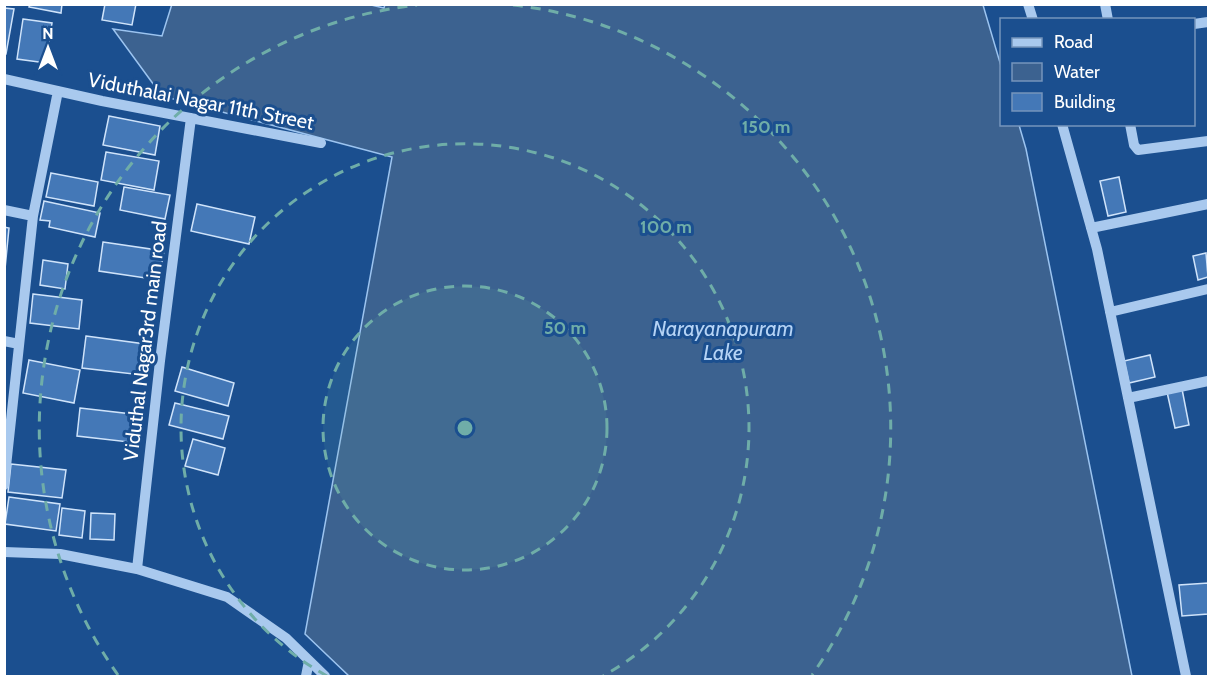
<svg xmlns="http://www.w3.org/2000/svg" width="1213" height="681" viewBox="0 0 1213 681" font-family="Cabin,sans-serif">
<rect width="100%" height="100%" fill="#1b4f8f"/>
<path fill="#3c6290" stroke="#9cc4f0" stroke-width="1.5" d="M172 4H367L384 8 385 4 983 5 1001 66 1002 124 1019 125 1026 149 1132 676H349L305 634 392 157 162 96 113 29 162 36Z"/>
<path fill="#4478b7" stroke="#cfe3fa" stroke-width="1.5" d="M30 4H62L61 13 29 7Z
M105 4H136L132 25 102 20Z
M4 8 14 9 6 54H4Z
M23 19 52 23 46 63 17 59Z
M109 116 160 126 155 155 103 145Z
M106 152 159 161 154 190 101 180Z
M51 173 98 182 94 206 46 197Z
M1119 177 1126 212 1108 216 1100 181Z
M124 187 170 195 165 219 120 210Z
M44 201 100 213 95 237 49 227 50 221 40 220Z
M197 204 255 217 249 244 191 231Z
M4 227 9 228 5 269H4Z
M103 242 164 251 159 280 99 271Z
M1206 253 1208 277 1198 280 1193 256Z
M43 260 68 264 65 289 40 285Z
M33 294 82 300 79 329 30 323Z
M86 336 145 344 142 375 82 368Z
M1150 355 1155 377 1129 383 1124 361Z
M29 360 80 370 74 403 23 393Z
M182 367 234 383 228 406 175 391Z
M1182 389 1189 425 1175 428 1167 392Z
M175 403 229 416 223 439 169 425Z
M80 408 132 414 129 442 77 436Z
M193 439 225 448 218 475 185 466Z
M11 464 66 470 62 498 8 492Z
M9 497 60 504 56 531 5 524Z
M62 508 85 511 82 538 59 535Z
M91 513 115 514 114 540 90 539Z
M1208 583V614L1182 616 1179 585Z"/>
<g fill="none" stroke-linecap="round" stroke-linejoin="round">
<path stroke="#a9c9ee" stroke-width="10" d="M1028 4 1033 20
M1105 4 1108 20
M1194 24 1208 22
M4 79 102 101 321 143
M1062 124 1097 249 1186 676
M1130 124 1134 145 1138 150 1208 141
M4 210 33 216
M1091 228 1208 204
M1110 312 1208 289
M4 341 19 344
M1128 398 1208 381
M4 485 33 216 58 91
M4 552 60 554 137 569 227 597 286 638 325 676
M137 569 160 361 191 118
M306 676 309 661"/>
</g>
<circle cx="465" cy="428" r="142" fill="#6fada8" fill-opacity=".12"/>
<g fill="none" stroke="#6fada8" stroke-width="3" stroke-dasharray="10 8">
<circle cx="465" cy="428" r="142"/>
<path d="M327 676A284 284 0 1 1 603 676"/>
<path d="M118 675A426 426 0 0 1 417 5M513 5A426 426 0 0 1 812 675"/>
</g>
<g text-anchor="middle" stroke-width="6" stroke-linejoin="round" paint-order="stroke">
<g font-size="20" fill="#fff" stroke="#1b4f8f">
<text transform="translate(201 101) rotate(11)" y="7">Viduthalai Nagar 11th Street</text>
<text transform="translate(145 341) rotate(-83)" y="7">Viduthal Nagar3rd main road</text>
</g>
<g font-size="21" font-style="italic" fill="#b5d3f5" stroke="#1b4f8f">
<text x="723" y="336">Narayanapuram<tspan x="723" dy="24">Lake</tspan></text>
</g>
</g>
<circle cx="465" cy="428" r="9" fill="#6fada8" stroke="#1b4f8f" stroke-width="3"/>
<g font-size="18" text-anchor="middle" font-weight="bold" fill="#6fada8" stroke="#1b4f8f" stroke-width="6" stroke-linejoin="round" paint-order="stroke">
<text x="766" y="133">150 m</text>
<text x="666" y="233">100 m</text>
<text x="565" y="334">50 m</text>
</g>
<rect width="1213" height="681" fill="none" stroke="#ffffff" stroke-width="12"/>
<rect x="1000" y="18" width="195" height="108" fill="#1b4f8f" stroke="#7695bc" stroke-width="1.5"/>
<rect x="1012" y="38" width="30" height="9" fill="#a9c9ee" stroke="#7695bc" stroke-width="1.5"/>
<text x="1054" y="48" font-size="18" fill="#ffffff">Road</text>
<rect x="1012" y="63" width="30" height="18" fill="#3c6290" stroke="#7695bc" stroke-width="1.5"/>
<text x="1054" y="78" font-size="18" fill="#ffffff">Water</text>
<rect x="1012" y="93" width="30" height="18" fill="#4478b7" stroke="#7695bc" stroke-width="1.5"/>
<text x="1054" y="108" font-size="18" fill="#ffffff">Building</text>
<g transform="translate(48 48)" stroke="#1b4f8f" stroke-width="4.5" paint-order="stroke">
<path d="M0-4.5L10 22L0 15L-10 22Z" fill="#ffffff"/>
<text y="-9" font-size="16" font-weight="bold" text-anchor="middle" fill="#ffffff">N</text>
</g>
</svg>
